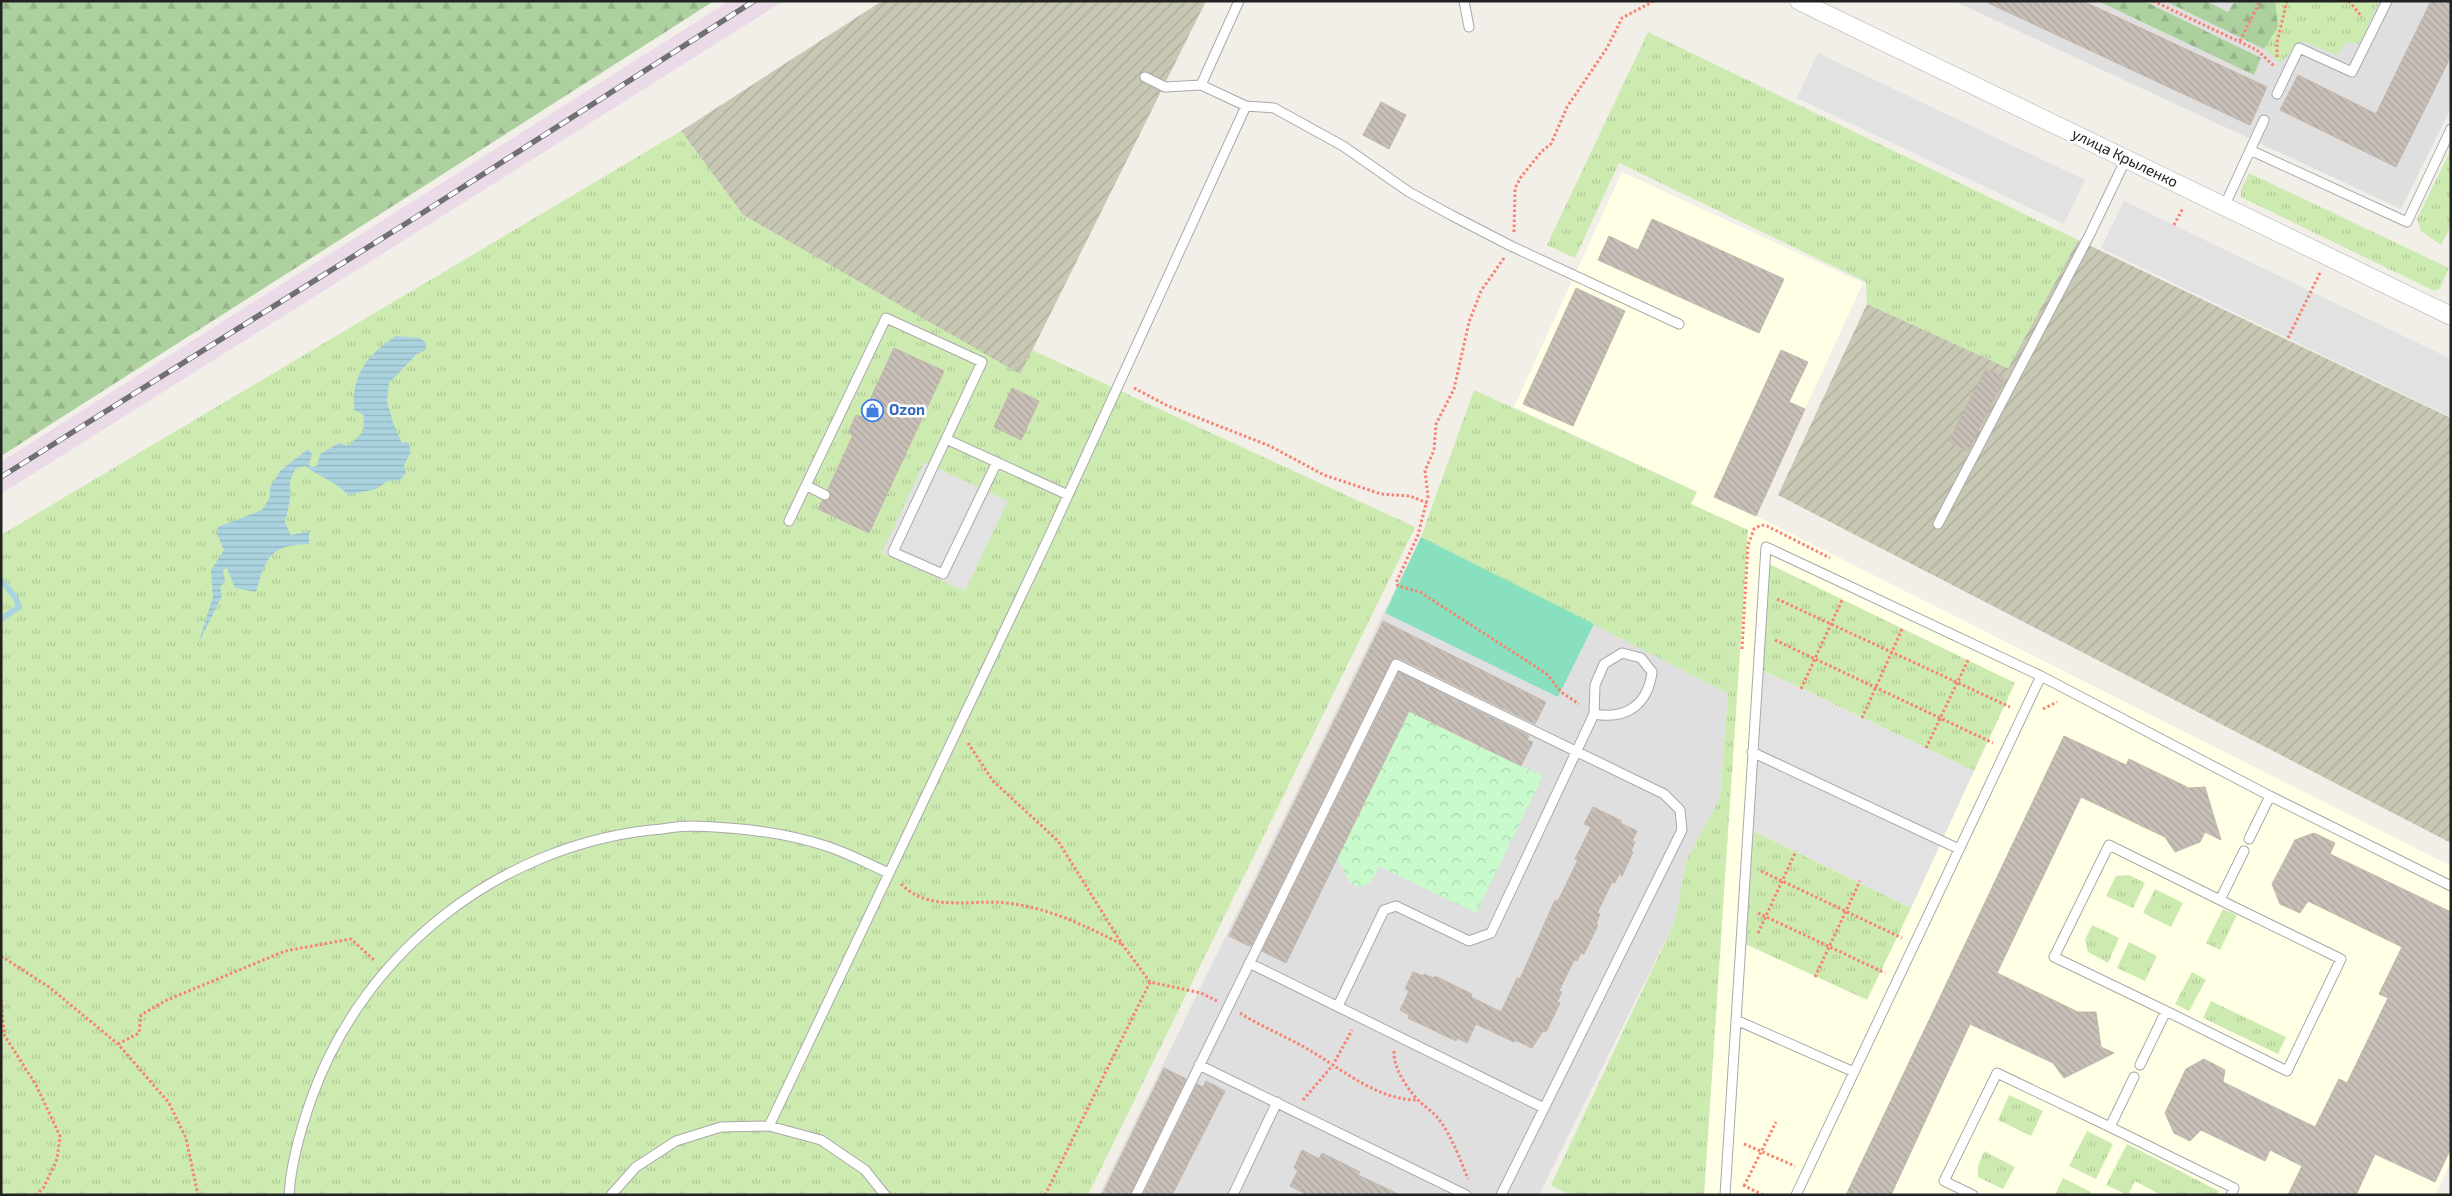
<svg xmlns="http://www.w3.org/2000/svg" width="2452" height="1196" viewBox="0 0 2452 1196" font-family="'Exo 2',sans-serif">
<defs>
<pattern id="construction-furrows" width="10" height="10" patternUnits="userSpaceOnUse" patternTransform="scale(1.25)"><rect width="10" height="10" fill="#c7c7b4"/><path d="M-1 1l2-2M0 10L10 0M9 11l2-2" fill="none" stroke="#abab9a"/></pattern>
<pattern id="grass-tufts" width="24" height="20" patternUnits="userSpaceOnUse" patternTransform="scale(1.25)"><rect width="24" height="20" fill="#cdebb0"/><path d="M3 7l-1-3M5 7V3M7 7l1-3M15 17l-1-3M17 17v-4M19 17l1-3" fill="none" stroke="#b0c997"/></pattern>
<pattern id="forest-firs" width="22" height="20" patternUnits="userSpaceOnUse" patternTransform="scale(1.25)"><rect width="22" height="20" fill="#add19e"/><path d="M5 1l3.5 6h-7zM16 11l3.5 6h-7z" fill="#95b388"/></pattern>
<pattern id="park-crowns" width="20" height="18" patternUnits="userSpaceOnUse" patternTransform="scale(1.25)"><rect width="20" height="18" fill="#c8facc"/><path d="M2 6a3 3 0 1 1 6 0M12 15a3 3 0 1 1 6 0" fill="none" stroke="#acd6af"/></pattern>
<pattern id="water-rules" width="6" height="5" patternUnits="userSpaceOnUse" patternTransform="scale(1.25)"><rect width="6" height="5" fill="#aad3df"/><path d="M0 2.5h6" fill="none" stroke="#92b5bf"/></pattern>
<pattern id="building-back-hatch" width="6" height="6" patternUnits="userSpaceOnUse" patternTransform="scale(1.25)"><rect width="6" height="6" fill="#c7bfb8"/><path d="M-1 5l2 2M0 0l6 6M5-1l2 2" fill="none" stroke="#aba49e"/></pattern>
</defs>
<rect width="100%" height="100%" fill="#f2efe9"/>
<path fill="#e0dfdf" d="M1954 1H2451V108L2401 209Z
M1421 537 1728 692 1720 798 1686 861 1675 921 1539 1195H1099Z"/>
<path fill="#ffffe5" d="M1622 172 1863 283 1756 516 2451 866V1161L2435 1195H1704L1748 530 1691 504 1696 491 1514 407Z"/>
<path fill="#ebdbe8" d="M729 1H784L1 494V462Z"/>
<path fill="url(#construction-furrows)" d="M882 1H1206L1020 375 743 215 681 131Z
M2078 240 2451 418V843L1778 495 1867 304 2008 368Z"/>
<path fill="url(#grass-tufts)" d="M2243 1H2379L2360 44 2347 42 2337 55 2302 41 2280 63 2234 22Z
M1648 32 2078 240 2008 368 1867 304 1866 282 1619 163 1575 258 1547 245Z
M681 131 743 215 1020 374 1032 350 1415 527 1088 1195H1V535Z
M2451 149V226L2441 245 2421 231 2417 219Z
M2249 173 2449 268 2440 288 2434 291 2241 197V190Z
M1474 390 1697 492 1691 504 1748 530 1704 1195H1570L1551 1185 1675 921 1686 861 1720 798 1728 693 1421 537Z
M1765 562 2015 683 1974 771 1758 668Z
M1747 828 1911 908 1867 1000 1741 942Z
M2129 875 2145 883 2133 908 2106 896 2116 876Z
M2155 889 2183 903 2171 927 2143 913Z
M2223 909 2237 915 2220 950 2206 943Z
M2092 925 2119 938 2108 963 2088 952 2085 940Z
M2129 942 2157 956 2145 981 2117 968Z
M2192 972 2206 980 2189 1011 2175 1004Z
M2211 1001 2286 1037 2278 1054 2203 1018Z
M2009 1095 2043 1111 2031 1136 1998 1120Z
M2087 1131 2113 1144 2096 1179 2069 1166Z
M2127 1144 2219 1191 2217 1195H2161L2135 1181 2128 1195 2106 1185Z
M1984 1151 2015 1167 2003 1189 1978 1177V1166Z
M2063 1178 2091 1192 2090 1195H2055Z"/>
<path fill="url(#forest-firs)" d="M1 1H714L1 456Z
M2098 1H2144L2261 58 2254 75Z
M2165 1H2206L2228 12 2235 1H2275L2278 27 2264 49Z"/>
<path fill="url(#park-crowns)" d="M1409 711 1543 776 1476 913 1378 866C1376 882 1359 896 1347 878 1343 871 1343 865 1337 860Z"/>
<path fill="#88e0be" d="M1421 537 1594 624 1558 697 1385 613Z"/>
<path fill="#e2e2e2" d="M1818 53 2085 180 2064 224 1797 98Z
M2124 201 2451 359V417L2101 248Z
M924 462 1008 501 965 591 882 553Z
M1758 668 1974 771 1911 908 1747 828Z"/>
<path fill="url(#water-rules)" d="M396 336 420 338 426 343V350L417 354 389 383 387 401 393 423 402 443 408 442 411 452 404 465 406 473 400 480 388 481 376 489 348 495C336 481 319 477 305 466L295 469 290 481V499L285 523 291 535 309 531V544C270 545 266 557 256 592L235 588 227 568 223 570 225 581 220 587 222 596 198 644 213 597 211 570 224 550 217 534 218 527 262 510 270 497V487L281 470 308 449 312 454 309 465 312 467 317 466 320 454 339 443 348 446 363 432 364 415 354 410C352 374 366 356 396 336Z"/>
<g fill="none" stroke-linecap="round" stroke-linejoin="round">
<path stroke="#aad3df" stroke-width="6" d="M1 580 15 597 19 607 1 619"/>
</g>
<path fill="url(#building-back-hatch)" stroke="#c4b6ab" d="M1984 1H2083L2267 87 2250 125Z
M2431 1H2451V56L2396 167 2280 110 2298 75 2376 114Z
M1381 102 1406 115 1389 149 1363 135Z
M1652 219 1784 279 1759 333 1598 260 1609 236 1638 250Z
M1576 288 1625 311 1573 426 1523 404Z
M894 348 944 371 869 533 818 509 822 501 828 500 831 497 828 489 853 435 848 433 856 415 862 417Z
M1781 350 1808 362 1789 402 1805 409 1756 516 1714 497Z
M1986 369 2004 378 1968 451 1949 441Z
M1012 388 1039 401 1021 440 994 427Z
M1383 621 1546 702 1535 724 1399 658 1392 659 1251 946 1247 945 1229 936Z
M1399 672 1529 736 1527 740 1533 742 1521 766 1409 711 1286 963 1262 951Z
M2064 736 2126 765 2129 759 2189 788 2205 787 2221 840 2205 832 2200 842 2175 852 2165 837 2081 797 1997 973 2078 1012H2096L2101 1047 2114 1053 2064 1078 2053 1063 1970 1024 1891 1195H1846Z
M1593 807 1622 821 1620 823 1637 831 1632 841 1635 842 1631 851 1633 852 1622 876 1619 874 1615 883 1612 882 1597 913 1600 914 1596 924 1598 925 1584 954 1581 953 1577 961 1574 960 1559 991 1562 992 1557 1002 1560 1003 1546 1032 1543 1031 1532 1048 1515 1040 1514 1042 1476 1024 1467 1043 1457 1038 1456 1041 1408 1018 1409 1015 1400 1010 1409 991 1405 989 1413 972 1423 976 1424 974 1433 978 1435 976 1472 994 1471 997 1501 1012 1517 978 1520 979 1555 900 1558 901 1578 860 1575 859 1591 827 1584 824Z
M2314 833 2335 843 2330 854 2451 912V1148L2435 1182 2375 1154 2356 1195H2288L2302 1166 2270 1150 2265 1161 2201 1130 2190 1141 2174 1133 2165 1113 2186 1069 2204 1059 2225 1070 2223 1082 2315 1127 2339 1079 2347 1083 2388 998 2379 994 2402 947 2308 901 2300 913 2280 904 2272 884 2295 840Z
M1164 1068 1186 1079 1130 1195H1102Z
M1206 1081 1225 1091 1172 1195H1143L1197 1084 1203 1087Z
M1302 1150 1319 1159 1322 1153 1360 1172 1358 1175 1400 1195H1308L1290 1186 1298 1170 1294 1168Z"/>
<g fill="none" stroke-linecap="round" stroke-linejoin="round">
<defs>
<path id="service" d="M1464 1 1469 27
M1145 77 1165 87 1201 85 1246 106 1274 108 1343 146 1409 192 1451 215 1511 246 1679 324
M1201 85 1239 1
M2277 94 2299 48 2352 72 2387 1
M2250 150 2407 222 2451 129
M2224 207 2264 120
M946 439 1068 495
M807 486 825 495
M789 521 886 318 982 362 893 552 943 574 997 462
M1938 524 2089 236 2126 159
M1752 752 1959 849
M2249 839 2270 796 2451 886
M1249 963 1544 1108
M1338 1006 1384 910 1396 906 1469 941 1491 933 1594 714 1595 685 1604 664 1622 653 1641 658 1652 672C1648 704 1627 720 1594 714
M2166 1011 2054 957 2109 845 2220 900
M1736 1020 1854 1072
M1199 1065 1466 1195
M2140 1065 2166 1011 2287 1071 2341 959 2220 900 2244 851
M2134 1077 2110 1127 2234 1188 2231 1195
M769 1126 1048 539 1246 106
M289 1195C291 1162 301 1128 312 1097 364 952 498 847 651 830 664 829 678 826 691 826 736 827 783 832 826 846 848 853 868 864 889 873
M611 1195 636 1167 676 1141 721 1127 769 1126 821 1140 865 1170 885 1195
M1136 1195 1396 664 1664 794 1680 810 1682 830 1501 1195
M1233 1195 1277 1102
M1725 1195 1766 547 2041 676
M1796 1195 2041 676 2270 796
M1973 1195 1944 1181 1997 1073 2110 1127"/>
<path id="minor" d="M1799 1 2451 316"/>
</defs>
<use href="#service" stroke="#a9a9a9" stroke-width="11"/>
<use href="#minor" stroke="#a9a9a9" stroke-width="19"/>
<path stroke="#fa8072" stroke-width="3" stroke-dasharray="2.5 2.5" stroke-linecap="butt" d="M2153 1 2257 50 2274 66
M2349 1 2362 17
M2240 41 2260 1
M2277 57V42L2287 1
M2174 225 2183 208
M1514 232 1515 188 1521 177 1542 151 1551 144 1567 107 1607 48 1622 18 1654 1
M1504 258 1481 291 1469 322 1454 389 1436 424 1434 450 1425 471 1428 496 1418 535 1396 583 1398 586 1420 592 1547 674 1561 692 1579 704
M2288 338 2320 273
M1134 388 1168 406 1270 446 1324 475 1381 494 1410 496 1427 503
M1777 599 2010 707
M1775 640 1993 743
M1742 649 1748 545 1754 529 1761 525 1767 526 1830 558
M1801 689 1843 598
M2043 709 2057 702
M1862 718 1903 627
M968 743 993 781 1058 841 1122 944 1150 982
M1926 748 1969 658
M1761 871 1902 938
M901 884C930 913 971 899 1007 903 1049 908 1084 925 1121 944
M1758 913 1885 973
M1758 933 1796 851
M1 956 49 987 118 1044 169 1103 186 1138 198 1195
M1815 977 1860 881
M1 1000 4 1032
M1240 1013C1260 1026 1283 1035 1304 1047 1340 1067 1375 1100 1418 1100
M1 1030 36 1085 60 1136 57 1159 44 1187 36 1195
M118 1044 139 1033 141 1015 167 1000 285 951 351 939 375 961
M1394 1051C1393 1068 1408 1090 1420 1102 1425 1107 1432 1111 1437 1117 1451 1134 1460 1159 1468 1179
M1303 1100 1333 1065 1352 1030
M1744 1144 1795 1166
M1743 1185 1763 1195
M1744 1186 1776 1122
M1045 1195 1150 982 1201 993 1217 1001"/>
<use href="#service" stroke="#fff" stroke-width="9"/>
<use href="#minor" stroke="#fff" stroke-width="18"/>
<defs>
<path id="rail" d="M1 477 413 219 754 1"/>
</defs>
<use href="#rail" stroke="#707070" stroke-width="5.5"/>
<use href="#rail" stroke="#fff" stroke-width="4" stroke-dasharray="11" stroke-linecap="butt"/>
</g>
<defs>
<symbol id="shop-ring" viewBox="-11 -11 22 22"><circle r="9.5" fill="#fff" stroke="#3f7fe0" stroke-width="1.5"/><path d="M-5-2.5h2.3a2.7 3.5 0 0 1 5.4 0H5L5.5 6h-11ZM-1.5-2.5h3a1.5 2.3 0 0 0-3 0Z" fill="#3f7fe0"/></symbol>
</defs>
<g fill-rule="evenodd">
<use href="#shop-ring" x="860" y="398" width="25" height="25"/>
</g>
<g text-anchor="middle" stroke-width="5" stroke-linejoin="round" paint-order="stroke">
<g font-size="15" fill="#222" stroke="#fff">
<text transform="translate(2125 158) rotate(26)" y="5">улица Крыленко</text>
</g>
<g font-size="15" font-weight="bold" fill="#366cbe" stroke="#fff" text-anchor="start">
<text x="889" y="415">Ozon</text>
</g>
</g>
<rect width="2452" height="1196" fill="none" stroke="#222222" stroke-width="5"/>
</svg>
